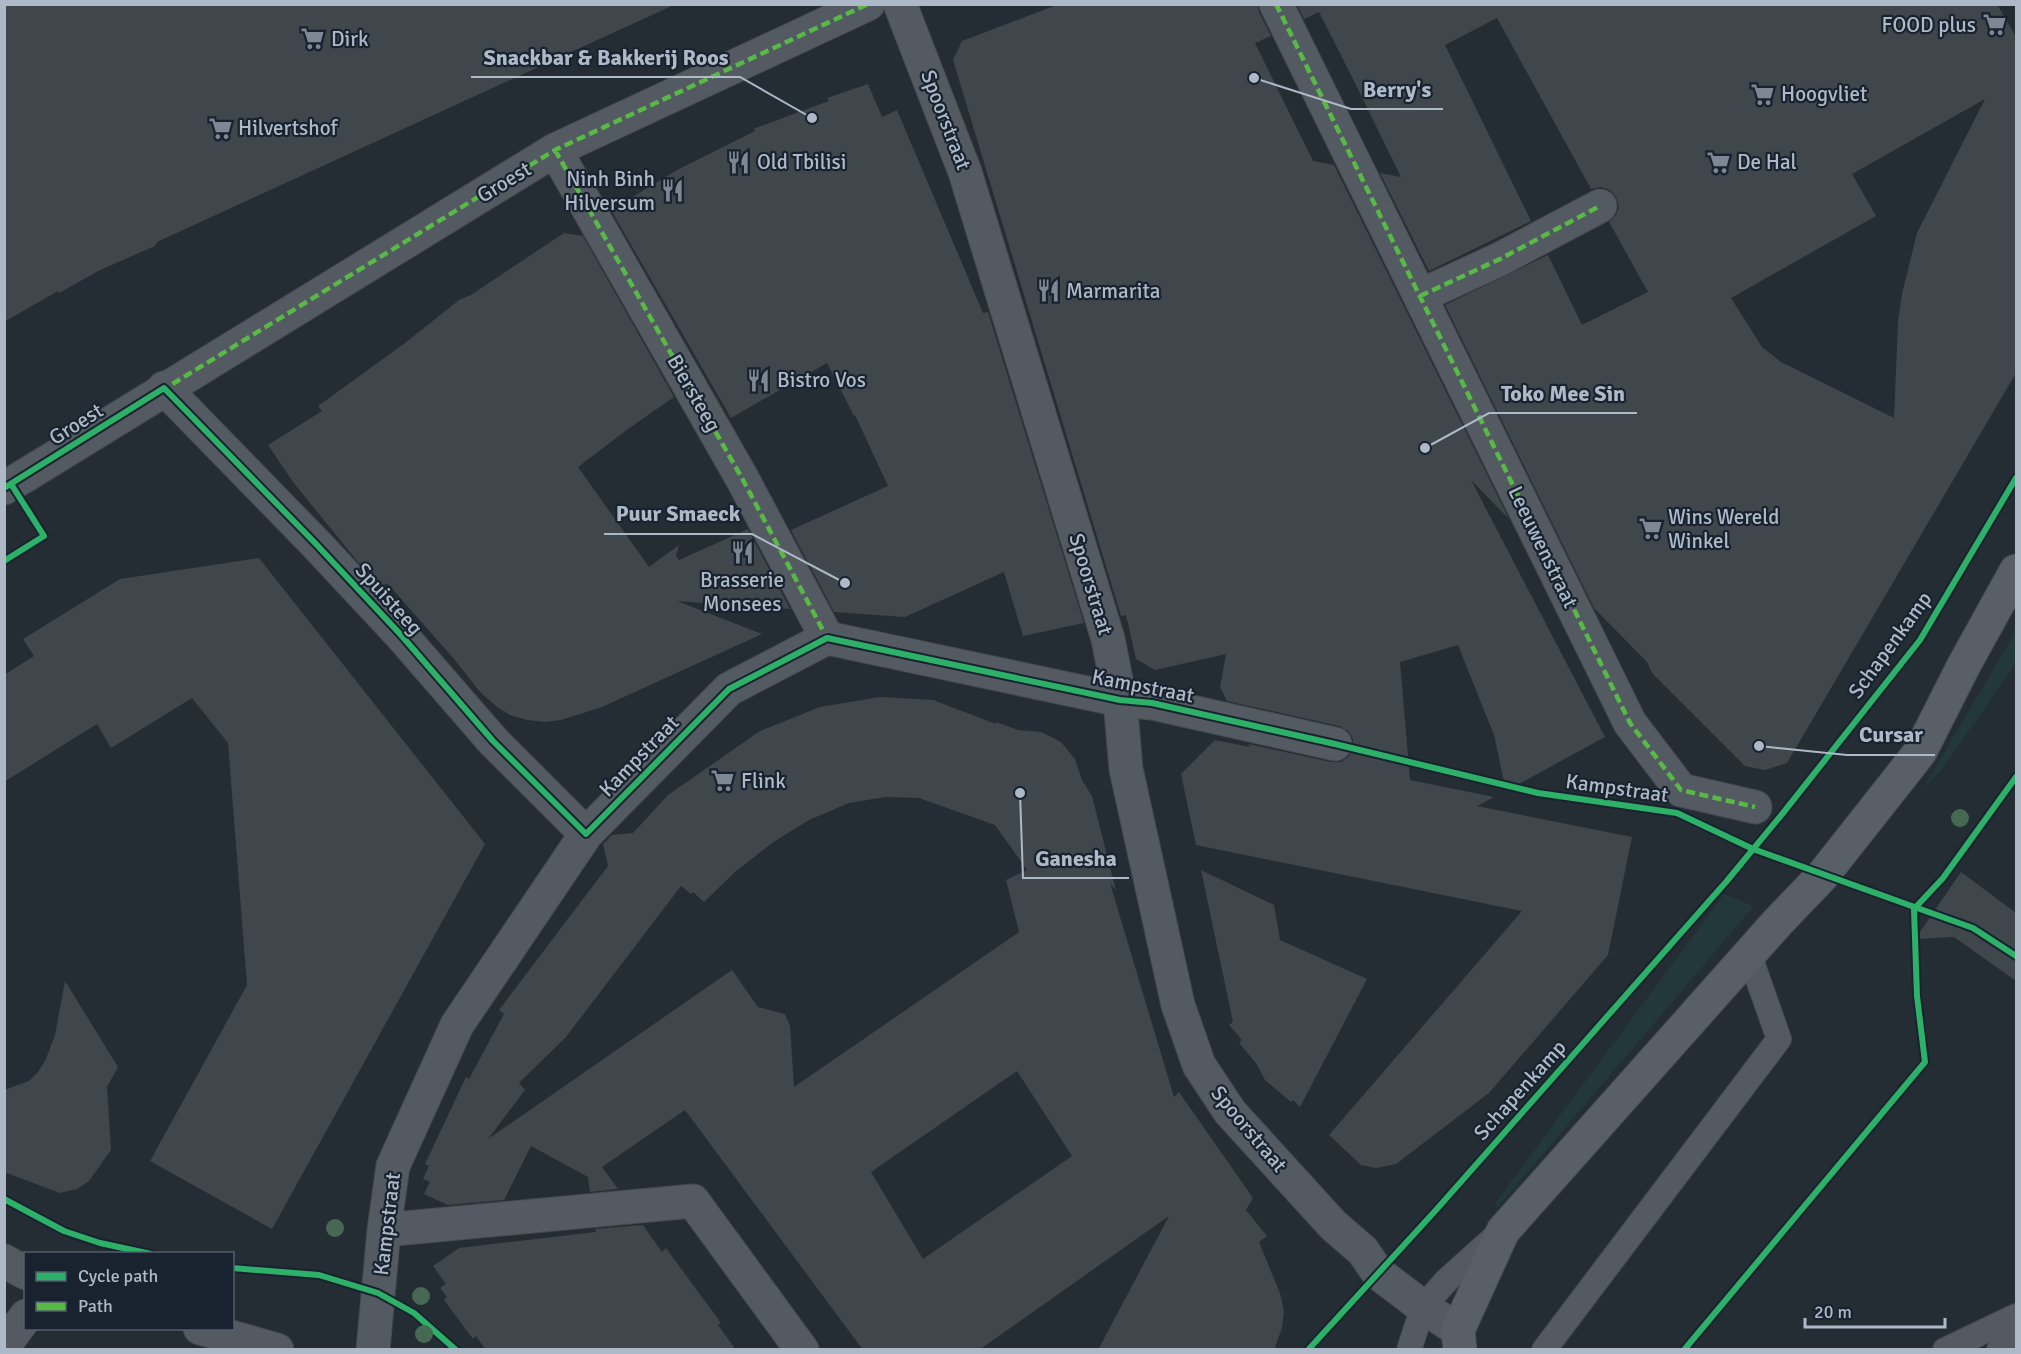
<svg xmlns="http://www.w3.org/2000/svg" width="2021" height="1354" viewBox="0 0 2021 1354" font-family="Signika,sans-serif">
<rect width="100%" height="100%" fill="#252d34"/>
<path fill="#22383a" d="M2016 631V663L1943 768 1922 790Z
M1724 894 1754 906 1497 1208 1496 1202Z"/>
<path fill="#3f464c" fill-rule="evenodd" d="M4 4H676L157 242 155 246 100 270 59 293 58 291 4 322Z
M1059 4H1258L1259 12 1271 36 1255 43 1313 161 1334 165 1509 519 1471 480 1605 737 1506 791 1494 735 1458 645 1400 662 1410 780 1494 797 1477 806 1632 837 1608 955 1489 1093 1396 1164 1376 1168 1361 1165 1329 1135 1522 911 1196 845 1181 774 1215 740 1250 747 1248 744 1331 762H1341L1348 757 1353 749V739L1348 731 1339 726 1227 701 1220 687 1226 654 1155 670 1136 659 1126 615 1121 616 953 60 962 41Z
M1297 4H1997L2016 37V373L1787 763 1765 770 1745 766 1652 673 1647 662 1594 608 1445 305 1548 255 1582 325 1648 292 1609 222 1616 215 1619 207 1616 197 1610 190 1601 187 1591 189 1497 18 1445 45 1531 221 1429 271 1380 173 1401 177 1354 81 1319 12 1304 19ZM1985 99 1917 233 1902 294 1898 322 1894 418 1781 362 1762 347 1731 298 1876 216 1852 174Z
M868 84 882 117 897 110 983 313 988 312 1084 623 1023 636 1004 572 905 617 834 612 791 530 888 486 855 415 854 416 827 363 731 418 611 210 677 170 755 131 753 129 829 101 827 98Z
M564 233 583 236 674 397 628 429 578 467 649 567 679 545 676 556 679 560 748 529 790 609 677 601 762 634 602 707 561 720 545 722 527 720 510 715 497 707 480 692 454 659 387 583 382 587 357 561 293 482 268 445 322 411 318 406 405 343 459 300 471 295Z
M259 558 485 844 272 1229 150 1161 247 985 228 743 192 698 111 748 97 724 4 782V675L34 656 23 639 120 579Z
M880 697 933 700 996 724V722L1018 730 1041 732 1061 742 1075 759 1082 780 1092 796 1116 891 1110 883 1174 1097 1179 1092 1253 1198 1246 1210 1267 1236 1259 1242 1280 1293 1284 1311 1282 1328 1274 1350H1098L1169 1216 979 1350H863L685 1110 602 1167 618 1189 590 1192 588 1177 531 1146 504 1200 448 1205 424 1194 430 1182 423 1179 429 1166 425 1164 466 1077 469 1079 504 1014 499 1010 608 866 603 844 612 835 633 833 668 795 760 731 820 707ZM885 797 919 798 995 825 1027 870 1006 880 1019 932 794 1087 790 1026 785 1014 758 1007 732 970 488 1139 525 1090 519 1083 566 1037 681 886 691 894 693 892 704 902 735 872 772 843 809 820 849 803ZM1017 1071 1072 1156 923 1259 871 1172Z
M1201 870 1274 905 1280 940 1367 979 1300 1107 1293 1100 1291 1102 1265 1080 1256 1063 1239 1043 1242 1040 1229 1025 1233 1022Z
M1961 872 2016 913V981L1954 937 1915 939Z
M65 981 118 1067 107 1087 111 1150 89 1181 77 1189 60 1193 4 1172V1090L29 1081 38 1072 45 1061 55 1035Z
M643 1225 662 1252 666 1248 721 1323 718 1325 736 1350H486L476 1336 473 1339 444 1300 447 1297 440 1288 446 1284 433 1266 459 1248 596 1232 595 1229Z"/>
<g fill="none" stroke-linecap="round" stroke-linejoin="round">
<defs>
<path id="service" d="M1409 1350 1423 1307 1447 1280 1496 1236
M1544 1350 1779 1039 1749 954
M1945 1350 2016 1316
M1999 1350 2016 1341"/>
<path id="pedestrian" d="M1276 4 1630 723 1681 790 1755 807
M555 150 743 480 827 638
M1420 296 1500 259 1600 206
M26 475 555 150 868 4"/>
<path id="minor" d="M900 4 965 172 1108 639 1120 700 1126 769 1178 1005 1199 1065 1230 1112 1333 1225 1363 1251 1378 1273 1423 1307 1458 1330
M164 388 316 544 401 635 493 741 586 834
M4 488 26 475
M384 1230 693 1201 802 1350
M4 1261 26 1273
M200 1328 277 1350
M4 1346 26 1316
M373 1350 384 1230 393 1166 457 1025 586 834 729 689 827 638 1120 700 1152 703 1335 744"/>
<path id="secondary" d="M1460 1350 1458 1330 1503 1231 1777 923 1823 875 1920 752 1964 665 2016 571"/>
</defs>
<use href="#service" stroke="#43494e" stroke-width="26"/>
<use href="#pedestrian" stroke="#43494e" stroke-width="35"/>
<use href="#minor" stroke="#43494e" stroke-width="35"/>
<use href="#secondary" stroke="#43494e" stroke-width="35"/>
<use href="#service" stroke="#545a62" stroke-width="24"/>
<use href="#pedestrian" stroke="#545a62" stroke-width="33"/>
<use href="#minor" stroke="#545a62" stroke-width="33"/>
<use href="#secondary" stroke="#585f67" stroke-width="33"/>
<path stroke="#58b947" stroke-width="4.5" stroke-dasharray="9 4.5" stroke-linecap="butt" d="M1276 4 1630 723 1681 790 1755 807
M555 150 743 480 827 638
M1420 296 1500 259 1600 206
M161 391 555 150 868 4"/>
<defs>
<path id="cycleway" d="M4 488 164 388 316 544 401 635 493 741 586 834 729 689 827 638 1120 700 1152 703 1335 744 1538 793 1677 813 1753 849 1973 928 2016 956
M4 561 44 536 11 484
M1914 909 1943 878 2016 777
M4 1199 64 1231 100 1243 151 1254
M232 1268 319 1275 378 1293 414 1313 456 1350
M1308 1350 1436 1210 1726 882 1783 813 1920 640 2016 478
M1684 1350 1925 1062 1917 996 1914 909"/>
</defs>
<use href="#cycleway" stroke="#18232f" stroke-width="10"/>
<use href="#cycleway" stroke="#2db169" stroke-width="6"/>
</g>
<g fill="#476852">
<circle cx="1960" cy="818" r="9"/>
<circle cx="335" cy="1228" r="9"/>
<circle cx="421" cy="1296" r="9"/>
<circle cx="424" cy="1334" r="9"/>
</g>
<defs>
<symbol id="supermarket-bare" viewBox="-9 -9 18 18"><path d="M-6-5.5h2.5l.6 2H6L4.5 2H-2.5L-4.4-4H-6ZM-1.5 3.2a1.3 1.3 0 1 0 .1 0ZM3 3.2a1.3 1.3 0 1 0 .1 0Z" fill="#7d8894" stroke="#18232f" stroke-width="2.5" paint-order="stroke"/></symbol>
<symbol id="restaurant-bare" viewBox="-9 -9 18 18"><path d="M-5-6h1v4h1v-4h1v4h1v-4h1v5L-1.5 .5V6h-2V.5L-5-1ZM5-6V6H3V1.5H1.5Q1.5-4 5-6Z" fill="#7d8894" stroke="#18232f" stroke-width="2.5" paint-order="stroke"/></symbol>
</defs>
<g fill-rule="evenodd">
<use href="#supermarket-bare" x="1978" y="8" width="33" height="33"/>
<use href="#supermarket-bare" x="296" y="22" width="33" height="33"/>
<use href="#supermarket-bare" x="1746" y="78" width="33" height="33"/>
<use href="#supermarket-bare" x="204" y="112" width="33" height="33"/>
<use href="#restaurant-bare" x="722" y="146" width="33" height="33"/>
<use href="#supermarket-bare" x="1702" y="146" width="33" height="33"/>
<use href="#restaurant-bare" x="656" y="174" width="33" height="33"/>
<use href="#restaurant-bare" x="1032" y="274" width="33" height="33"/>
<use href="#restaurant-bare" x="742" y="364" width="33" height="33"/>
<use href="#supermarket-bare" x="1634" y="512" width="33" height="33"/>
<use href="#restaurant-bare" x="726" y="536" width="33" height="33"/>
<use href="#supermarket-bare" x="706" y="764" width="33" height="33"/>
</g>
<g text-anchor="middle" stroke-width="4.5" stroke-linejoin="round" paint-order="stroke">
<g font-size="21" fill="#adb9c7" stroke="#18232f" text-anchor="start">
<text x="1976" y="32" text-anchor="end">FOOD plus</text>
<text x="331" y="46">Dirk</text>
<text x="1781" y="101">Hoogvliet</text>
<text x="238" y="135">Hilvertshof</text>
<text x="757" y="169">Old Tbilisi</text>
<text x="1737" y="169">De Hal</text>
<text x="655" y="186" text-anchor="end">Ninh Binh<tspan x="655" dy="24">Hilversum</tspan></text>
<text x="1066" y="298">Marmarita</text>
<text x="777" y="387">Bistro Vos</text>
<text x="1668" y="524">Wins Wereld<tspan x="1668" dy="24">Winkel</tspan></text>
<text x="742" y="587" text-anchor="middle">Brasserie<tspan x="742" dy="24">Monsees</tspan></text>
<text x="741" y="788">Flink</text>
</g>
<g font-size="21" fill="#adb9c7" stroke="#18232f">
<text transform="translate(946 120) rotate(69)" y="7">Spoorstraat</text>
<text transform="translate(504 182) rotate(-31)" y="7">Groest</text>
<text transform="translate(694 393) rotate(60)" y="7">Biersteeg</text>
<text transform="translate(76 424) rotate(-32)" y="7">Groest</text>
<text transform="translate(1543 547) rotate(64)" y="7">Leeuwenstraat</text>
<text transform="translate(1091 584) rotate(73)" y="7">Spoorstraat</text>
<text transform="translate(389 599) rotate(48)" y="7">Spuisteeg</text>
<text transform="translate(1890 645) rotate(-54)" y="7">Schapenkamp</text>
<text transform="translate(1143 686) rotate(11)" y="7">Kampstraat</text>
<text transform="translate(639 756) rotate(-46)" y="7">Kampstraat</text>
<text transform="translate(1617 788) rotate(8)" y="7">Kampstraat</text>
<text transform="translate(1520 1090) rotate(-48)" y="7">Schapenkamp</text>
<text transform="translate(1249 1129) rotate(50)" y="7">Spoorstraat</text>
<text transform="translate(387 1224) rotate(-83)" y="7">Kampstraat</text>
</g>
</g>
<path fill="none" stroke="#adb9c7" stroke-width="2" d="M812 118L740 77H471M1254 78L1351 109H1443M1425 448L1489 413H1637M845 583L752 534H604M1759 746L1847 755H1935M1020 793L1023 878H1129"/>
<g fill="#adb9c7" stroke="#18232f" stroke-width="2">
<circle cx="812" cy="118" r="6"/>
<circle cx="1254" cy="78" r="6"/>
<circle cx="1425" cy="448" r="6"/>
<circle cx="845" cy="583" r="6"/>
<circle cx="1759" cy="746" r="6"/>
<circle cx="1020" cy="793" r="6"/>
</g>
<g font-size="22" text-anchor="middle" font-weight="bold" fill="#adb9c7" stroke="#18232f" stroke-width="4.5" stroke-linejoin="round" paint-order="stroke">
<text x="606" y="65">Snackbar &amp; Bakkerij Roos</text>
<text x="1397" y="97">Berry's</text>
<text x="1563" y="401">Toko Mee Sin</text>
<text x="678" y="521">Puur Smaeck</text>
<text x="1891" y="742">Cursar</text>
<text x="1076" y="866">Ganesha</text>
</g>
<rect width="2021" height="1354" fill="none" stroke="#adb9c7" stroke-width="12"/>
<rect x="24" y="1252" width="210" height="78" fill="#18232f" stroke="#545f6c" stroke-width="1.5"/>
<rect x="36" y="1272" width="30" height="9" fill="#2db169" stroke="#545f6c" stroke-width="1.5"/>
<text x="78" y="1282" font-size="18" fill="#adb9c7">Cycle path</text>
<rect x="36" y="1302" width="30" height="9" fill="#58b947" stroke="#545f6c" stroke-width="1.5"/>
<text x="78" y="1312" font-size="18" fill="#adb9c7">Path</text>
<path d="M1805 1318v9h140v-9" fill="none" stroke="#adb9c7" stroke-width="3"/>
<text x="1814" y="1318" font-size="18" fill="#adb9c7" stroke="#18232f" stroke-width="4.5" paint-order="stroke">20 m</text>
</svg>
